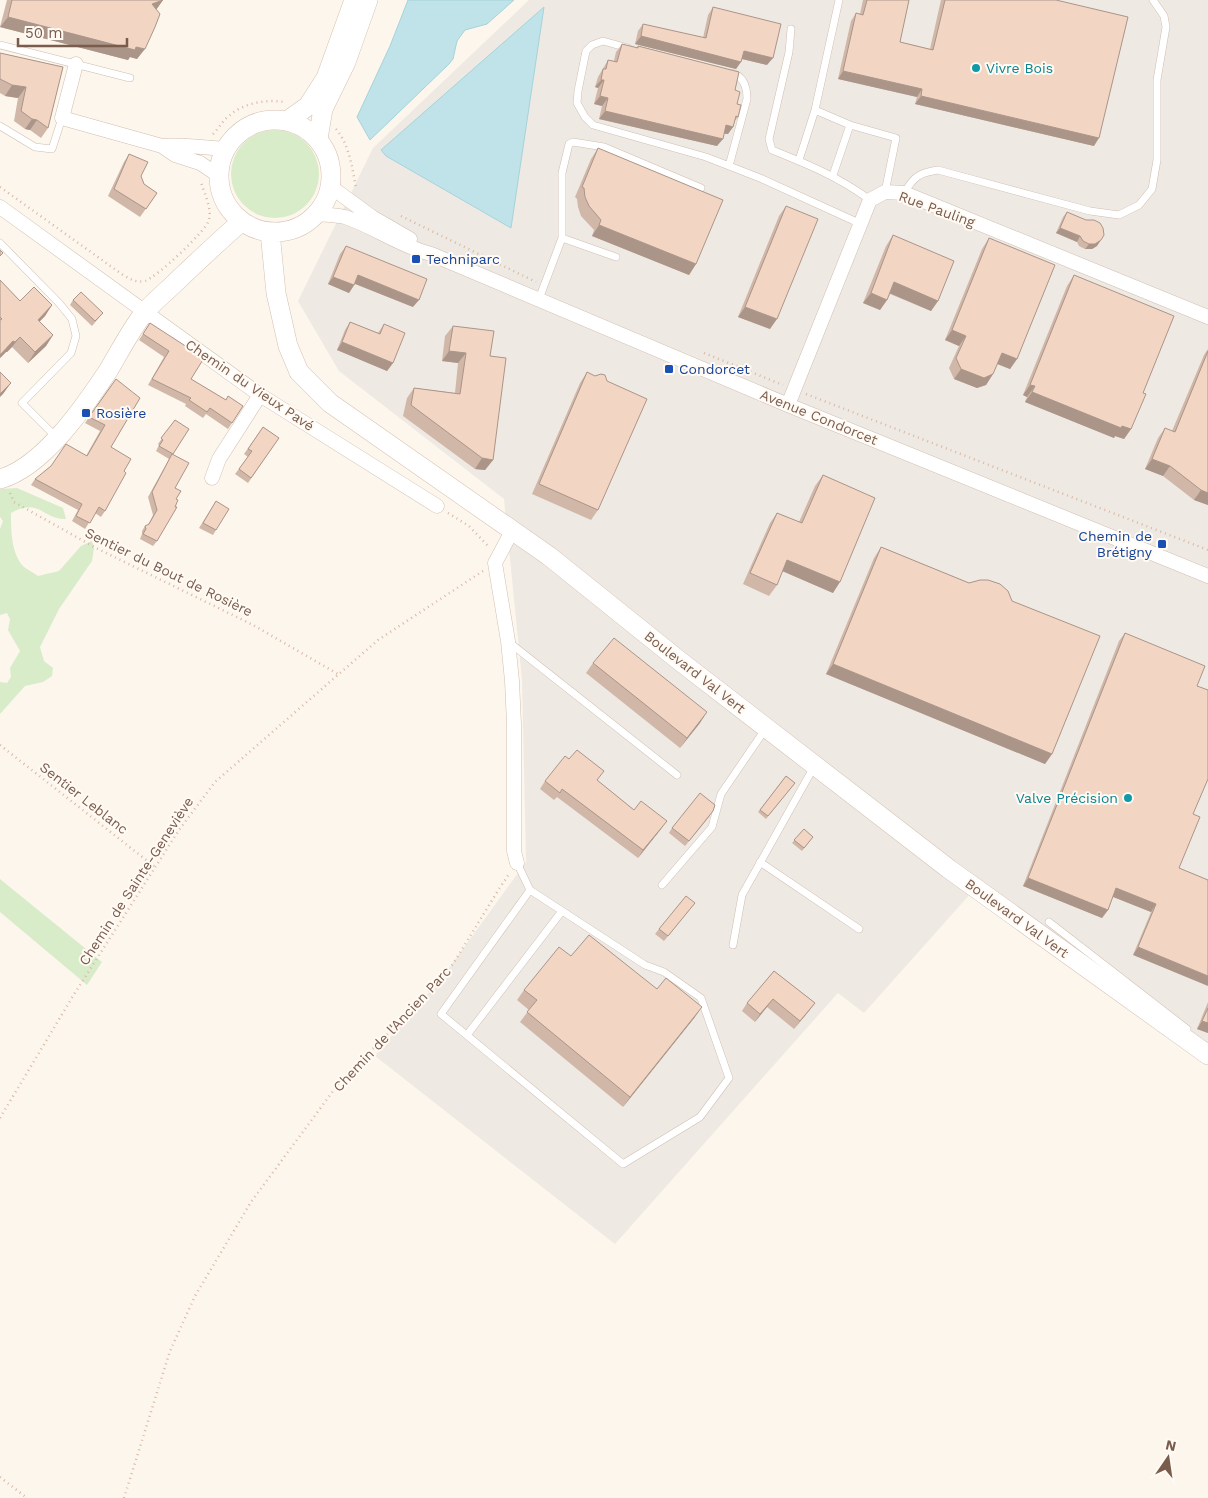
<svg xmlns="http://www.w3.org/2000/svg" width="1208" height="1498" viewBox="0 0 1208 1498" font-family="'Work Sans',sans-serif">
<rect width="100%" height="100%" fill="#fdf6ec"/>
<path fill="#efe9e4" d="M529 0H1208V1047L980 883 864 1013 838 993 615 1244 375 1056 415 1007 439 982 526 862 522 679 504 499 339 371 298 301 373 148Z"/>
<path fill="#d8ecc9" d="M231 174a44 44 0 1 1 88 0a44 44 0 1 1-88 0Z
M17 488 63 508 66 519C41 519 40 497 11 513 11 530 11 554 24 567 28 570 34 573 38 576L59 571 81 546 92 541 94 548 92 561 59 609 40 647 44 661 53 668 52 676 43 682 25 686 0 714V682L7 683 11 677 10 668 20 651 8 630 10 619 7 613 0 615V529L3 521 0 517V489Z
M0 879 102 962 87 985 0 912Z"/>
<path fill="#bfe3e8" stroke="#a5d3da" d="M408 0H514L487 24 465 30 457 41 453 59 449 64 370 140 357 117 390 46Z
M544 7 511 228 386 156 381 150Z"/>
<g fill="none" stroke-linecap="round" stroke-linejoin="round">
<defs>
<path id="lane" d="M791 29 789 52 769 139 772 150C807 164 839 177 870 200
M0 45 130 78
M628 48 603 41 592 45 586 51 578 91 577 103 585 117 593 125 706 157 760 178 861 224
M815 110 850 125 896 138 885 192
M0 126 35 147 52 149 62 118
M799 160 815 110 839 0
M729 166 747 99C747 87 744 76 731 73
M833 175 850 125
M904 193C914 177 918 173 938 170L1090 211 1119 215 1139 205 1152 189 1157 160V80L1166 27 1164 16 1153 0
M562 238 616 257
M0 243 59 303 72 319 76 336 71 353 22 403 56 437
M539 299 562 238V173L569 144 573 142 604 147 701 188
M510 643 677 775
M760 862 859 929
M517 863 530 890 441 1014 623 1164 700 1117 729 1078 701 998 664 972 645 965 530 890
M662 885 712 827 721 794 766 728
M1049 922 1187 1029
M733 945 742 895 815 765
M467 1035 562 911"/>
<path id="street" d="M76 64 62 118 162 146
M218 175 200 163 175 155 162 146C183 144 204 148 225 149
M331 187 372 217 410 239
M0 207 260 395 437 506
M317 214C326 215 336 215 345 217 375 227 400 246 431 254L788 405 1208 576
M788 405 870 200 885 192 904 193 1208 317
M212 478 219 459 260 395
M512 531 495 563 508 641 512 681 514 724V851L517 863"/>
<path id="secondary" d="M219 176a56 56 0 1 1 112 0a56 56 0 1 1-112 0Z
M287 121 308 106 326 78 354 0
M318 139 323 109 346 62 368 0
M270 232 276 293 288 346 299 372 330 403 549 556 681 662 949 869 1208 1055
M0 479C43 467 84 407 108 371 120 351 130 331 144 313 154 301 166 292 177 281 198 261 219 241 241 222"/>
</defs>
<use href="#lane" stroke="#d1beb0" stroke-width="8"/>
<use href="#street" stroke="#d1beb0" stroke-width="15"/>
<use href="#secondary" stroke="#d6c0b0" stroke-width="20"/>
<path stroke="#d9b8a5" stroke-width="2.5" stroke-dasharray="1 4" stroke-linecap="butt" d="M336 129C349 144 352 167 356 187
M213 134C219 128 223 120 230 115 244 103 266 99 284 102
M0 187 123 275C130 279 136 283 145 281 157 277 206 231 209 220 212 208 204 193 201 182
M401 216 536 282
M704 353 783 385
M806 394 1208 550
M10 493 14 502 96 548 253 625 338 674
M448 513 469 526 488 546
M0 745 155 867
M0 1118 73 996 179 830 215 782 378 640 483 571
M0 1477 27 1498
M124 1498 170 1351 195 1296 251 1202 342 1079 403 1019 453 964 499 889 509 874"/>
<use href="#lane" stroke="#fff" stroke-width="7"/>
<use href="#street" stroke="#fff" stroke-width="14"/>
<use href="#secondary" stroke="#fff" stroke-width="19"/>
</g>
<path fill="#d1b7a8" d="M7 0H163L156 10 137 59 130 57 128 60 0 27Z
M863 0H909L900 42 930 49 941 0H1056L1094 146 915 104 917 97 838 79 851 21 856 13 860 14Z
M713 7 767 65 742 59 736 69 635 44 638 31 643 24 703 38 708 15Z
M622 44 637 48 638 46 735 90 737 104 738 117 734 122 733 127 728 134H724L717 146 599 119 602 106 594 104 598 88 595 87 598 77 608 60 614 61 616 52Z
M0 53 63 67 48 128 41 138 30 130 25 129 14 121 18 98 5 96 0 93Z
M598 148 696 264 689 275 592 236 594 230 581 216 578 207 577 199 575 197 591 159Z
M129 154 144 184 157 193 140 217 108 196 124 162Z
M786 206 770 329 738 317 779 216Z
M1067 212 1097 246 1092 249H1085L1079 246 1077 242 1056 233 1063 217Z
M893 235 938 301 931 311 890 294 887 300 880 310 863 303 886 246Z
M989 238 1017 359 1010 369 997 364 993 374 986 385 977 388 954 379 949 368 959 346 945 340 982 249Z
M346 246 413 307 355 284 349 293 328 284 340 254Z
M1074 275 1143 393 1131 429 1124 439 1115 436 1114 438 1025 402 1027 397 1023 395 1067 286Z
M0 280 20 301 52 305 45 316 39 322 53 335 46 346 28 363 12 347 7 352H6L0 358Z
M73 300 103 313 92 326 70 305Z
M350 322 378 333 384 324 393 363 387 371 337 350 345 330Z
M150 323 191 379 226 400 243 406 228 429 206 414 203 418 185 406 186 404 148 385 164 357 139 340Z
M453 326 490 356 493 460 485 470 475 469 403 416 407 398 414 388 455 393 458 363 442 361 445 336Z
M1208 349V505L1194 500 1163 476 1145 469 1158 438 1165 428 1172 431 1204 355Z
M587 372 598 510 591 520 532 494 580 383Z
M116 379 111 447 124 471 105 511 101 517 95 513 85 529 72 521 78 510 31 485 35 479 86 456 100 431 85 423Z
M175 420 172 455 176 499 157 541 153 546 140 539 142 534V531L145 526 148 525 153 515 148 497 169 459 156 451 159 445 158 444Z
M263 427 279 438 248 483 235 474 248 457 244 454Z
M823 475 833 593 782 571 777 585 769 596 743 584 770 523 777 513 799 522 815 486Z
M216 501V530L213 535 199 528Z
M881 547 969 583 1052 754 1045 764 826 674 874 558Z
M1125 633 1197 686 1193 814 1179 868 1208 880 1133 955 1151 912 1113 897 1108 910 1102 918 1023 886 1119 641Z
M593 663 700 723 680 748 586 673Z
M786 776 795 783 766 819 758 812Z
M597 780 634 810 661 829 638 858 557 797 554 800 540 789 545 781Z
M710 816 685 846 669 833 672 828Z
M804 829 813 837 802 851 792 843Z
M695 903 664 941 655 934 659 929Z
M571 956 657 989 695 1017 623 1107 520 1022 529 1010 517 1000 524 990Z
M774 971 815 1003 794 1029 767 1007 755 1022 742 1011 747 1003Z
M1208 1002V1033L1197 1029Z"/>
<path fill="#aa9588" d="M163 0 156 10 152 4Z
M8 17 136 47 145 49 137 59 130 57 128 60 0 27Z
M641 36 741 62 736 69 635 44Z
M744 51 773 58 767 65 738 58Z
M843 71 922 89 917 97 838 79Z
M601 80H604L598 88 595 87Z
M12 85 26 87 18 98 5 96Z
M600 96 608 98 602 106 594 104Z
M921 96 1099 138 1094 146 915 104Z
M605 111 723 139 717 146 599 119Z
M32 119 37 120 30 130 25 129Z
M726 125 733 127 728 134 720 133Z
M599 225 696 264 689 275 592 236Z
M1060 228 1080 236 1077 242 1056 233Z
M1101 240 1097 246 1092 249H1085L1089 244Z
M358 275 419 300 413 307 353 283Z
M333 277 354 285 349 293 328 284Z
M894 282 938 301 931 311 887 292Z
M871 293 887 300 880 310 863 303Z
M52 305 45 316 31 330 38 320Z
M745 307 777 319 770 329 738 317Z
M952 330 966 336 959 346 945 340Z
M53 335 46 346 28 363 35 352Z
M20 337 12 347 7 352H6L0 358V355L13 341Z
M342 342 393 363 387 371 337 350Z
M449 351 466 353 458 363 442 361Z
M1002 353 1017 359 1010 369 995 363Z
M961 369 993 374 986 385 977 388 954 379Z
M11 383 3 394 0 397V394Z
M1030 385 1035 386 1027 397 1023 395Z
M1032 392 1131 429 1124 439 1115 436 1114 438 1025 402Z
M482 458 493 460 485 470 475 469Z
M1152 459 1170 466 1163 476 1145 469Z
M1201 490 1208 493V505L1194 500Z
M787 560 840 582 833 593 780 570Z
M833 664 1052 754 1045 764 826 674Z
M707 712 700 723 680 748 687 738Z
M667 821 661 829 638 858 643 850Z
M1028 878 1108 910 1102 918 1023 886Z
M1116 888 1156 904 1151 912 1111 896Z
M1138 947 1208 976V986L1133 955Z
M773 999 767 1007 755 1022 760 1014Z
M815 1003 809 1011 794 1029 800 1021Z
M702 1007 695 1017 623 1107 630 1097Z
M1202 1021 1208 1023V1033L1197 1029Z"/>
<path fill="#f3d5c3" stroke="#aa9588" d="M12 0H163L152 4 160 14 155 27 145 49 136 47 135 50 8 17Z
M867 0H909L900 42 933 50 945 0H1056L1128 17 1099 138 921 96 922 89 843 71 856 13 863 15Z
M713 7 781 24 773 58 744 51 741 62 641 36 643 24 706 38Z
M622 44 638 48V46L739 72 735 90 740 92 737 104 741 105 738 117 736 116 733 127 726 125 723 139 605 111 608 98 600 96 604 80H601L603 69H606L608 60 617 62Z
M0 53 63 67 48 128 37 120 32 119 21 111 26 87 12 85 0 79Z
M598 148 723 200 696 264 599 225 601 220 589 206 585 197 584 188 582 187Z
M129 154 148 162 141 176 144 184 157 193 146 209 114 189Z
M786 206 818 219 777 319 745 307Z
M1067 212 1086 220H1094L1100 223 1103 228 1104 235 1101 240 1095 244H1089L1083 241 1080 236 1060 228Z
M893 235 954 261 938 301 894 282 887 300 871 293Z
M989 238 1055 265 1017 359 1002 353 993 374 984 378 961 369 956 358 966 336 952 330Z
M346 246 427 279 419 300 358 275 354 285 333 277Z
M0 250 3 253 0 256Z
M1074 275 1174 316 1143 393 1146 394 1131 429 1122 426 1121 428 1032 392 1035 386 1030 385Z
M0 280 20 301 34 287 52 305 38 320 53 335 35 352 20 337 15 342 13 341 0 355V320L2 319 0 317Z
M81 292 103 313 95 321 73 300Z
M350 322 380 334 384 324 405 333 393 363 342 342Z
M150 323 204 358 191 379 226 400 228 396 243 406 232 423 210 408 207 412 189 400 191 398 152 379 169 351 143 334Z
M453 326 494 331 490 356 506 358 493 460 482 458 411 405 414 388 460 394 466 353 449 351Z
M1208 351V493L1201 490 1170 466 1152 459 1165 428 1175 432Z
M0 372 11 383 0 394Z
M587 372 595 376 601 374 605 375 607 381 647 399 598 510 539 484Z
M116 379 140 398 111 447 131 459 124 471 126 473 105 511 99 507 90 523 76 516 82 504 35 479 51 466 66 444 87 456 105 425 89 417Z
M175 420 189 429 173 454 159 446 163 440 161 438Z
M263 427 279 438 251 478 239 469 252 451 248 449Z
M172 454 189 463 175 488 181 491 176 499 178 500 175 507H177L157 541 143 534 146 529 145 526 149 524 157 510 152 492Z
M823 475 875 498 840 582 787 560 777 585 750 573 777 513 802 523Z
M216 501 229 509 216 530 203 523Z
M881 547 969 583 980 580H988L1000 584 1008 591 1012 601 1100 636 1052 754 833 664Z
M1125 633 1205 666 1197 686 1208 690V779L1193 814 1200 817 1179 868 1208 880V976L1138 947 1156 904 1116 888 1108 910 1028 878Z
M614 638 707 712 687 738 593 663Z
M577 750 604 771 597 780 634 810 641 801 667 821 643 850 562 789 560 793 545 781 565 756 569 759Z
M786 776 795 783 768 816 760 810Z
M700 793 715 805 713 811 689 841 672 828Z
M804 829 813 837 804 848 794 840Z
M686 896 695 903 668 936 659 929Z
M589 935 657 989 666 978 702 1007 630 1097 527 1012 537 1000 524 990 559 947 571 956Z
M774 971 815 1003 800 1021 773 999 760 1014 747 1003Z
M1208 1008V1023L1202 1021Z"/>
<g fill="#0f9aa8" stroke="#fffaf3" stroke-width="2">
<circle cx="976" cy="68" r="5"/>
<circle cx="1128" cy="798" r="5"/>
</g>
<g fill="#1a4fb4" stroke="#fffaf3" stroke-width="2">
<rect x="411" y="254" width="10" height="10" rx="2.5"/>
<rect x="664" y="364" width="10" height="10" rx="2.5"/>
<rect x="81" y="408" width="10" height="10" rx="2.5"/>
<rect x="1157" y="539" width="10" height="10" rx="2.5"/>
</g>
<g text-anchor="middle" stroke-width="4" stroke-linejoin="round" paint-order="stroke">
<g font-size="14" fill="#0d838f" stroke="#fffaf3" text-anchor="start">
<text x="986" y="73">Vivre Bois</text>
<text x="1118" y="803" text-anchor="end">Valve Précision</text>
</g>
<g font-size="14" fill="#7a5c4d" stroke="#fffaf3">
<text transform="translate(937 209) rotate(20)" y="5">Rue Pauling</text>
<text transform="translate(250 385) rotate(34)" y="5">Chemin du Vieux Pavé</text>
<text transform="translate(819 417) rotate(22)" y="5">Avenue Condorcet</text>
<text transform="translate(169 572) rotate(26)" y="5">Sentier du Bout de Rosière</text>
<text transform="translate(695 672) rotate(38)" y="5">Boulevard Val Vert</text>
<text transform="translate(84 798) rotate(38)" y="5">Sentier Leblanc</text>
<text transform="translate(136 881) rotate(-57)" y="5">Chemin de Sainte-Geneviève</text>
<text transform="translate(1017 918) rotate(36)" y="5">Boulevard Val Vert</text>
<text transform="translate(392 1029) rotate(-47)" y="5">Chemin de l'Ancien Parc</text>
</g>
<g font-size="14" fill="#164399" stroke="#fffaf3" text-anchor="start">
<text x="426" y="264">Techniparc</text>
<text x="679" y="374">Condorcet</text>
<text x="96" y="418">Rosière</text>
<text x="1152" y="541" text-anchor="end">Chemin de<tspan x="1152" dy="16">Brétigny</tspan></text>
</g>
</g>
<g transform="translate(1168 1458) rotate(13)" stroke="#fffaf3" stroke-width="4" paint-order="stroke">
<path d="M0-4L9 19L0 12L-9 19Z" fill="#7a5c4d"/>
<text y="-8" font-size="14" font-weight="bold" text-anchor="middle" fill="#7a5c4d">N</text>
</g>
<path d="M18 38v8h109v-8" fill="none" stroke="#7a5c4d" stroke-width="2.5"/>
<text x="25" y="38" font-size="15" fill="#7a5c4d" stroke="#fffaf3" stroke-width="4" paint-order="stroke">50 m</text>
</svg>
